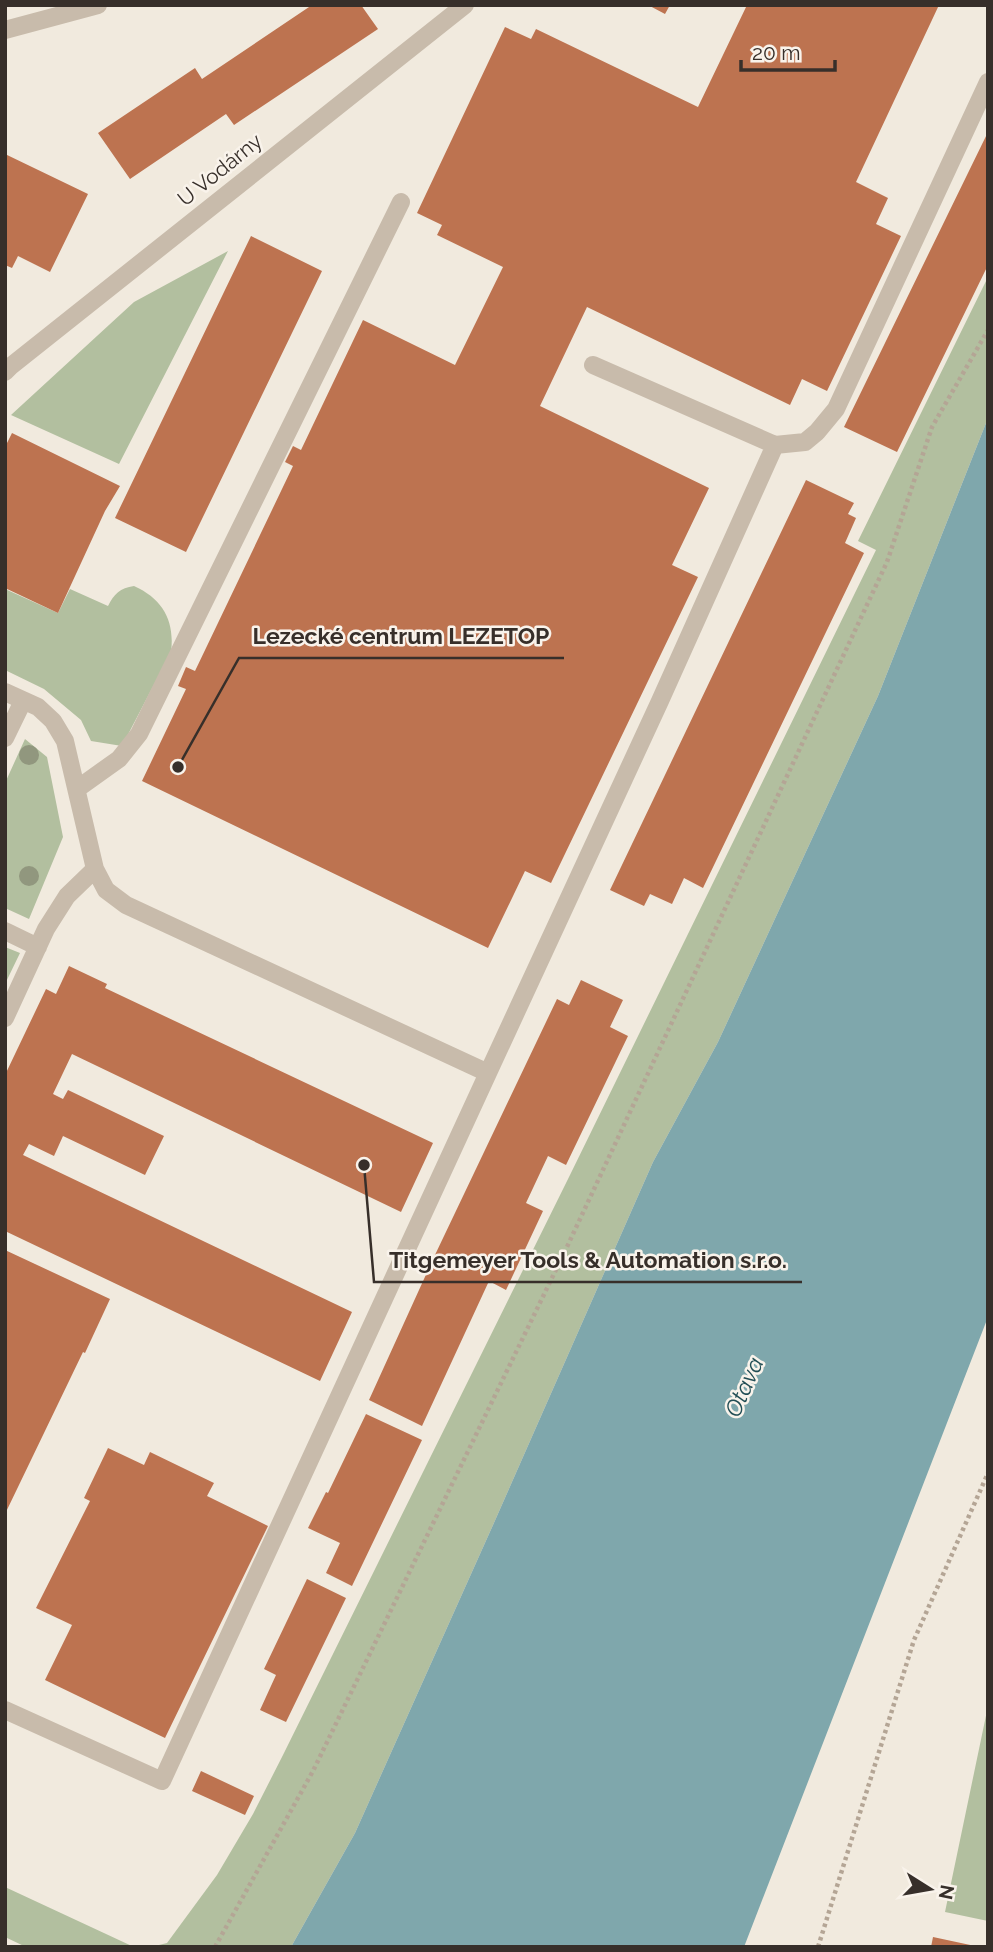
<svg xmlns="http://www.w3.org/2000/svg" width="993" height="1952" viewBox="0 0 993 1952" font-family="Raleway,sans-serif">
<rect width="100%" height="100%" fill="#f1eade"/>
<path fill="#b2bf9f" d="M228 251 119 464 11 415 134 302Z
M988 277V418L878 696 718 1042 653 1162 493 1525 355 1833 291 1947H151L167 1943 217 1875 253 1814 283 1755 569 1177 876 550 858 541Z
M134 586C163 599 175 621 171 652L122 746 91 741 81 720 44 689 5 670V589L58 613 70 589 108 606C114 594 120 588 134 586Z
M25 739 47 757 63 837 29 919 5 908V783Z
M5 947 20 953 5 984Z
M988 1706V1921L945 1912Z
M5 1887 134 1947H26L5 1937Z"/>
<path fill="#7fa7ac" d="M988 418V1317L744 1947H291L355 1833 493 1525 653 1162 718 1042 878 696Z"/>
<path fill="#bd7350" d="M312 5H361L378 29 234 125 226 114 130 179 98 133 195 68 202 79Z
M648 5H670L665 14Z
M747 5H939L856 182 888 198 876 224 901 236 827 391 802 379 790 405 587 307 540 406 709 488 672 565 698 577 551 883 525 871 488 948 142 781 186 689 178 686 186 667 195 671 293 466 285 462 293 446 301 450 363 320 455 365 503 267 437 235 442 225 417 213 505 27 531 39 536 29 698 107Z
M988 132V265L897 452 844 427Z
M5 154 88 194 50 272 18 256 12 268 5 265Z
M251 236 322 271 186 552 115 518Z
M12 433 120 486 105 511 58 613 5 588V447Z
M806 480 854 503 848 514 856 518 845 543 864 553 703 888 684 878 672 904 650 894 644 906 610 890Z
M69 966 107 984 105 988 433 1143 401 1212 72 1054 53 1094 63 1099 68 1090 164 1136 145 1175 63 1136 54 1156 29 1144 23 1155 352 1312 320 1381 5 1231V1075L46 989 56 994Z
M581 980 623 1000 610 1027 628 1036 566 1165 548 1156 526 1203 543 1211 506 1290 489 1281 422 1426 369 1400 434 1257 557 999 569 1005Z
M5 1250 110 1299 85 1353 83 1352 5 1514Z
M366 1414 422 1440 352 1586 326 1573 340 1543 308 1528 326 1492 328 1493Z
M108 1448 144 1465 150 1452 214 1483 207 1496 268 1526 165 1738 45 1680 72 1625 36 1608 90 1501 84 1498Z
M307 1579 346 1598 286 1722 260 1710 276 1675 264 1669Z
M201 1771 254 1796 245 1815 192 1791Z
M933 1937 975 1946V1947H931Z"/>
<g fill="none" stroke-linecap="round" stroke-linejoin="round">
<path stroke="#b4a595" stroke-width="4.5" stroke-dasharray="3.5 3.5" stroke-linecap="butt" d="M215 1947 313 1771 566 1249 887 562 932 427 988 330
M818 1947 914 1640 988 1473"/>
<path stroke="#c8bbab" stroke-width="18" d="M5 30 98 5
M593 365 775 445
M5 372 11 366 465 5
M5 692 38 707 53 721 65 741 95 869 106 890 126 905 488 1073 660 701 775 445 805 442 817 432 836 409 988 82
M5 738 23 701
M77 789 119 759 139 734 401 202
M5 931 38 947
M5 1018 46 929 67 896 95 869
M5 1710 162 1781 488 1073"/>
</g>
<g fill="#91977e">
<circle cx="29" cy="755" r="10"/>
<circle cx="29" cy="876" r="10"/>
</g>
<g text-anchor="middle" stroke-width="5" stroke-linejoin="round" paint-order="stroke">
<g font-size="21" fill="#372f2a" stroke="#f9f3eb">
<text transform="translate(220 170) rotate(-39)" y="7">U Vodárny</text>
</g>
<g font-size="23" font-style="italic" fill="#224e55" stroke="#f9f3eb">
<text transform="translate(744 1387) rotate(-66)" y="8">Otava</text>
</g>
</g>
<path fill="none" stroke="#372f2a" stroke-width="2.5" d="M178 767L239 658H564M364 1165L374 1282H802"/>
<g fill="#372f2a" stroke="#f9f3eb" stroke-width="2.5">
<circle cx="178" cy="767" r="7"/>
<circle cx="364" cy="1165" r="7"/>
</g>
<g font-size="23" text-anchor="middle" font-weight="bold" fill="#372f2a" stroke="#f9f3eb" stroke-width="5" stroke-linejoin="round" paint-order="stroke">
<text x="401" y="644">Lezecké centrum LEZETOP</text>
<text x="588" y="1268">Titgemeyer Tools &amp; Automation s.r.o.</text>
</g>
<rect width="993" height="1952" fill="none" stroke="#372f2a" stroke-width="14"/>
<g transform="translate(930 1889) rotate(101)" stroke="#f9f3eb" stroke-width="5" paint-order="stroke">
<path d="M0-5L12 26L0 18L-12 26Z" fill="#372f2a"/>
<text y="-10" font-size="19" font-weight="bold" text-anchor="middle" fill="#372f2a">N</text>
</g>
<path d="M741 60v10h94v-10" fill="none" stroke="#372f2a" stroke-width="3.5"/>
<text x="752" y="60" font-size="21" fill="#372f2a" stroke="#f9f3eb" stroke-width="5" paint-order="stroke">20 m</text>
</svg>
